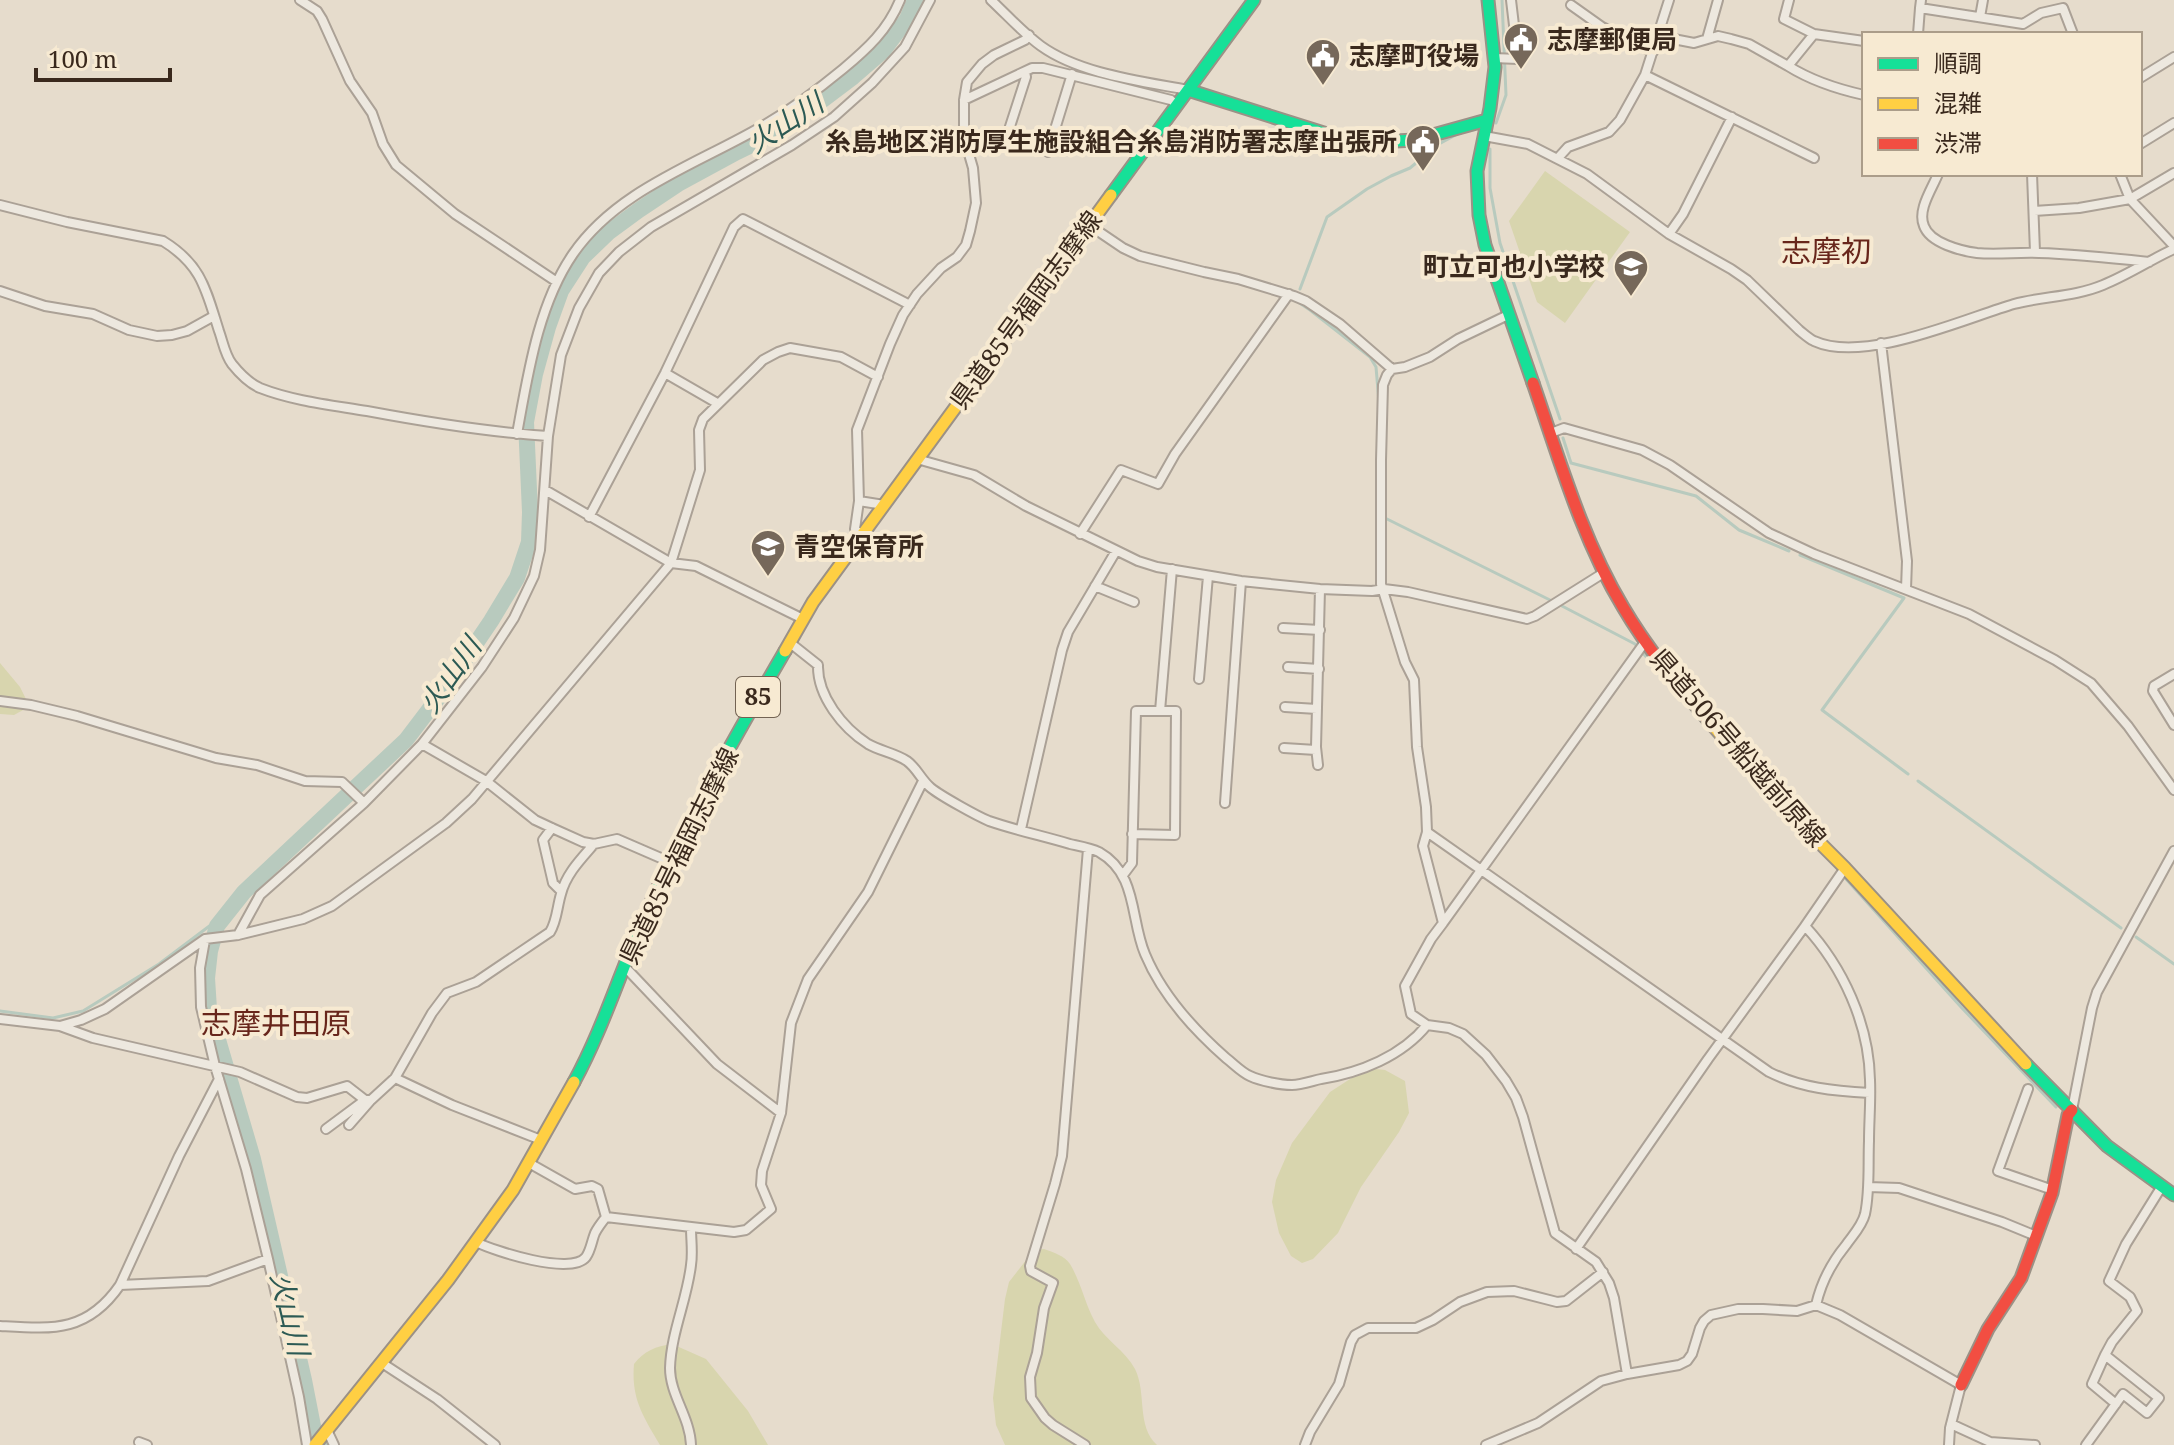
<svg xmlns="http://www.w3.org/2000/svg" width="2174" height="1445" viewBox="0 0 2174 1445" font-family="'Noto Serif','Noto Sans JP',serif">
<rect width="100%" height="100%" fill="#e6dccc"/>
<path fill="#d8d5ae" d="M1545 171 1630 232 1565 323 1537 302 1509 221Z
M0 663 20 687 27 701 25 709 14 715 0 714Z
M1367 1068 1385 1070 1405 1081 1409 1113 1399 1132 1361 1187 1338 1233 1313 1259 1302 1263 1291 1256 1279 1233 1272 1202 1276 1180 1292 1143 1330 1092Z
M1044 1249C1053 1252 1065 1256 1070 1264 1081 1282 1085 1304 1095 1322 1105 1340 1125 1350 1135 1369 1147 1393 1136 1426 1157 1445H1005L996 1425 993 1398 1005 1299 1009 1282 1034 1250Z
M672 1344 706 1359 748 1411 768 1445H660C643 1416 631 1399 634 1364 644 1351 656 1346 672 1344Z"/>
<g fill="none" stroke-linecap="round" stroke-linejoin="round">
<path stroke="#b8cabe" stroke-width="3" d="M1496 123 1506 95 1502 0
M1490 149V188L1500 243 1560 419
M1300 289 1327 217 1367 189 1391 176 1410 168 1439 144 1461 132
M1298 302 1310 310 1370 357 1376 367 1379 402
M1563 438 1571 463 1696 496 1739 530 1789 551
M1377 513 1378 437
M1385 518 1550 600
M1800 555 1904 598 1822 710 1908 774
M1562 606 1635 644 1663 676
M1678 694 1702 722
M1918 781 2121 928
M1846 879 1961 1007 2056 1107
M2136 937 2174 964
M0 1011 53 1018 83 1011 159 964 228 912"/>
<path stroke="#b8cabe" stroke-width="16" d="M320 1445 313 1426 304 1380 253 1159 209 1009 207 978 210 951 217 926 244 892 406 740 447 686 491 621 517 578 529 542 530 512 526 422 535 374 548 327 561 291 583 257 609 232 639 210 678 184 737 152 784 129 853 77 883 51 907 19 915 0"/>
<defs>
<path id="street" d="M300 0 317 11 322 19 350 81 372 113 383 144 396 165 455 214 557 282
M991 0C1007 15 1023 33 1041 46 1080 74 1141 81 1188 90
M1789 0 1784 19 1814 34
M1921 0 1920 8 2023 24 2041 13 2063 8 2073 34
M1571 5 1602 27 1653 52
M1980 17 1983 0
M1918 34 1920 8
M1658 36 1694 43 1718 36 1731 39 1749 44 1788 66
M1707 39 1718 0
M1864 41 1814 34 1788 66C1812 81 1837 89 1864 95
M1494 58 1518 59 1511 0
M1645 75 1814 158
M2140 78 2174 57
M964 100 1032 68H1043L1171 100 1176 104
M1484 136 1528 144 1587 174 1669 234 1731 269 1747 280 1799 330C1804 334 1808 338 1814 341 1864 364 1963 319 2014 304 2044 296 2074 297 2103 285 2128 275 2150 260 2174 249
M2140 144 2174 123
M967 148C980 146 994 152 1004 145L1026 77 1025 72
M1048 152 1072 74
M1558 158 1568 147 1609 132 1620 120 1645 75 1669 0
M1938 174C1932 189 1917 210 1924 226 1930 243 1961 251 1977 253 1997 255 2018 252 2039 253 2075 254 2112 258 2149 262
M2032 174 2035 252
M2120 174 2130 199 2174 246
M0 205 67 222 163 241C202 265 206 290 219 331 223 342 225 355 232 364 240 374 249 383 260 388 293 401 331 405 367 411 426 422 487 432 548 436
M2034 211 2079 208 2130 199 2174 173
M1089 225 1123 248 1140 256 1204 272 1238 279 1294 296 1306 301 1340 324 1392 369
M1669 234 1683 214 1732 117
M0 291 45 306 93 314 129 330 157 336 172 335 187 331 214 316
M1508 315 1458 339 1430 357 1405 367 1392 369 1387 375 1383 385 1381 460V584L1405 662 1414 680 1417 747 1426 807 1427 832 1423 846 1443 923 1431 939 1405 986 1411 1014 1427 1025 1449 1028 1463 1034 1486 1055 1506 1081 1516 1098 1523 1117 1555 1233 1596 1262 1609 1283 1614 1298 1627 1374
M1881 343 1907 561 1906 589
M665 373 717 403
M1551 433 1564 428 1642 450 1670 465 1769 533 1814 554 1969 614 2055 660 2091 683 2128 726 2174 790
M517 434C528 374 538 305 573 254 615 193 689 167 752 132 785 114 814 93 843 69 867 49 888 30 900 0
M917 459 974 475 1026 506 1138 561 1157 567 1241 581 1320 589 1372 591 1384 589 1408 592 1527 619 1535 616 1605 572
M545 490 671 563 696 566 803 619
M859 501 884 505
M589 517 665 373 734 227 743 219 910 305
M862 534 855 529 859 501 857 430 890 344 903 315 917 294 941 268 957 257 966 245 970 231 976 203 973 168 964 137V100L967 82 982 64 994 55 1025 40 1029 35
M1080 534 1121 470 1158 484 1175 454 1289 294
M1095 586 1134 602
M1283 628 1320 630
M789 642 818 665C817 696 843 728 868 744 880 751 895 753 907 761 917 768 921 780 931 788 941 796 977 816 989 821 1015 830 1043 836 1070 844 1079 846 1091 848 1099 852 1138 874 1130 919 1145 954 1162 995 1193 1029 1226 1058 1234 1064 1241 1072 1250 1076 1261 1081 1280 1085 1292 1085 1301 1085 1312 1081 1321 1079 1360 1073 1402 1056 1427 1025
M1288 667 1319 669
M2174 674 2154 686 2153 691 2174 725
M1199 679 1208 576
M0 701 31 705 77 716 216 758 257 765 305 781 342 782 364 803
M1285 707 1317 709
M1160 711 1172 569
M422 744 486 781 535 820 552 828 583 842 594 844 617 839 670 862
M1284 748 1316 750
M1318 765 1316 747 1320 589
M1225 803 1241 581
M552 828 543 840 553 883 561 891
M1021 829 1062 650 1068 632 1116 551
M1427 832 1769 1072C1801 1088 1834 1091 1870 1093
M1123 875 1132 863 1136 711H1176L1175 835 1132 834
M1443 923 1645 642
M238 935 260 895 364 803 422 744 482 667 514 618 534 576 540 550 548 436 561 355 579 308 599 273 619 252 651 227 792 145 834 117 872 83 905 47 930 0
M205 940 200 968 201 1007 215 1066 246 1169 268 1259 299 1397 307 1445
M625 967 717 1064 781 1113
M0 1019 60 1026 93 1038 240 1072 297 1097 307 1098 347 1086 365 1100H371L395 1078 432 1013 447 993 476 982 550 932C557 921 557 907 561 894 566 874 581 859 594 844
M60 1026 81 1020 105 1009 205 939 238 935 303 919 332 906 446 823 472 799 671 563 700 470 699 430 703 419 763 360 778 352 790 348 841 357 878 377
M395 1078 452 1105 541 1140
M2028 1089 1998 1171 2053 1190
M2072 1110 2092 1008 2097 992 2174 851
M349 1125 370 1101
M326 1129 365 1100
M1868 1187 1899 1188 2002 1222 2036 1236
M606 1217 734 1232 746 1230 771 1209 761 1185 762 1171 781 1113 791 1023 808 979 868 892 923 781
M476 1242C494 1251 571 1276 586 1257 591 1250 592 1240 595 1233 598 1227 602 1222 606 1217L598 1189 592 1186 575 1189 529 1163
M1576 1249 1708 1059 1805 926
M120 1285 208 1281 268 1259
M1816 1305C1821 1283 1832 1262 1846 1245 1853 1235 1862 1226 1865 1214 1870 1191 1868 1165 1869 1141 1869 1121 1871 1100 1870 1080 1869 1024 1843 967 1805 926L1845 868
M0 1326C52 1329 87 1333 120 1285L179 1156 219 1079
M2105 1355 2112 1342 2137 1311 2130 1297 2109 1281 2126 1244 2162 1186
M382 1363 437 1399 495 1445
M1951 1424 1990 1442 2035 1445
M327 1430 334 1445
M139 1442 147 1445
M691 1445C690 1417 670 1395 670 1368 671 1333 687 1300 691 1265 693 1253 691 1240 691 1228
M1085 1445 1053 1425 1045 1418 1031 1398 1030 1377 1037 1353 1044 1308 1053 1283 1031 1271 1030 1266 1055 1184 1062 1156 1088 849
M1305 1445 1310 1432 1339 1384 1351 1342 1355 1335 1368 1328H1416L1433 1320 1460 1302 1487 1292 1514 1291 1557 1302 1566 1301 1603 1272
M1486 1445 1538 1423 1601 1381 1627 1374 1679 1365 1687 1361 1692 1354 1700 1328 1704 1321 1711 1315 1738 1309H1763L1797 1311 1816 1305 1840 1315 1961 1385 1950 1428 1949 1445
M2086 1445 2123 1394 2147 1413 2159 1398 2105 1355 2092 1384 2116 1404"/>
<path id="fast" d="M1488 0 1495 67 1490 108 1477 171 1479 215 1485 245 1533 383
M1188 90 1333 136 1376 142 1415 140 1487 120
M1111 195 1254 0
M2026 1064 2107 1146 2174 1195
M574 1082C604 1027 622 966 648 909 687 821 736 735 785 651"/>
<path id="slow" d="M785 651 813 602 1111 195
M1708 720 1789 812 1845 868 2026 1064
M315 1445 448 1280 513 1190 574 1082"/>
<path id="jam" d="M1533 383C1559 458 1582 539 1623 607 1647 648 1677 684 1708 720
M1961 1385 1988 1329 2021 1278 2052 1193 2068 1115 2072 1110"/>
</defs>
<use href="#street" stroke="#aba196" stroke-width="12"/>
<use href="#fast" stroke="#9b9186" stroke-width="15"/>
<use href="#slow" stroke="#9b9186" stroke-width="15"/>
<use href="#jam" stroke="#9b9186" stroke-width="15"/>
<use href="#street" stroke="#ede8df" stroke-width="8"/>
<use href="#fast" stroke="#16e098" stroke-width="11"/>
<use href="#slow" stroke="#ffcf43" stroke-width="11"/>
<use href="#jam" stroke="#f24e42" stroke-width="11"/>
</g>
<defs>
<symbol id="civic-pin" viewBox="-11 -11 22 30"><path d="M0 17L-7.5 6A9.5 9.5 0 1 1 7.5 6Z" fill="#76685a" stroke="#f7ead2"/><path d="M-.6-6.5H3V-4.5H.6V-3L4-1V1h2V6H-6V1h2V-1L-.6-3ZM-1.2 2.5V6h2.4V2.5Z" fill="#fff"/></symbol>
<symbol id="school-pin" viewBox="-11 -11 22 30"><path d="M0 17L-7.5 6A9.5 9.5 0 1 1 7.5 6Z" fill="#76685a" stroke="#f7ead2"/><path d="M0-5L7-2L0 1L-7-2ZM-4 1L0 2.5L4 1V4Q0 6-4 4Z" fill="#fff"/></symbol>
</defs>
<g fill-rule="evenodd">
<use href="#civic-pin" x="1501" y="20" width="40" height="54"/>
<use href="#civic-pin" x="1303" y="36" width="40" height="54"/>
<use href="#civic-pin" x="1403" y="122" width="40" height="54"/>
<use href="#school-pin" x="1611" y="247" width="40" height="54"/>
<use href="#school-pin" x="748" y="527" width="40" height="54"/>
</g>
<g text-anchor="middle" stroke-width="8" stroke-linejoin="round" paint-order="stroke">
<rect fill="#f7ead2" stroke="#736353" stroke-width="2" x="736" y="677" width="44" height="40" rx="6"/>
<g font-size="24" font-weight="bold" fill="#3a291d">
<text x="758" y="705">85</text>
</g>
<g font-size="26" font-weight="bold" fill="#3a291d" stroke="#f7ead2" text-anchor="start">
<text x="1547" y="49">志摩郵便局</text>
<text x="1349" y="65">志摩町役場</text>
<text x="1397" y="151" text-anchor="end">糸島地区消防厚生施設組合糸島消防署志摩出張所</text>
<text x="1605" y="276" text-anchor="end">町立可也小学校</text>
<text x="794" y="556">青空保育所</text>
</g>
<g font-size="26" fill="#3a291d" stroke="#f7ead2">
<text transform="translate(1026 310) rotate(-54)" y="9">県道85号福岡志摩線</text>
<text transform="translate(1738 748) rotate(49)" y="9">県道506号船越前原線</text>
<text transform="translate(679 856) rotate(-64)" y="9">県道85号福岡志摩線</text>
</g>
<g font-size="28" font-style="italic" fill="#2c5a54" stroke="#f7ead2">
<text transform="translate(785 123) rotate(-33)" y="10">火山川</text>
<text transform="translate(450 675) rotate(-55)" y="10">火山川</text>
<text transform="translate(290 1314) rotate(77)" y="10">火山川</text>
</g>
<g font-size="30" fill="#68261b" stroke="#f7ead2">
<text x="1826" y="262">志摩初</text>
<text x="276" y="1034">志摩井田原</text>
</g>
</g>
<rect x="1862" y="32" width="280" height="144" fill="#f7ead2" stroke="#ab9d8a" stroke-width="2"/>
<rect x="1878" y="58" width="40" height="12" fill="#16e098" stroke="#ab9d8a" stroke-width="2"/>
<text x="1934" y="72" font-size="24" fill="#3a291d">順調</text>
<rect x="1878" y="98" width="40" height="12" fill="#ffcf43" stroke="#ab9d8a" stroke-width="2"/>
<text x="1934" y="112" font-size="24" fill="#3a291d">混雑</text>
<rect x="1878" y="138" width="40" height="12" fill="#f24e42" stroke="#ab9d8a" stroke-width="2"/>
<text x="1934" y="152" font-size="24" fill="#3a291d">渋滞</text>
<path d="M36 68v12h134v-12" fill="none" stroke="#3a291d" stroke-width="4"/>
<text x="48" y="68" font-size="24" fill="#3a291d" stroke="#f7ead2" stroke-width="6" paint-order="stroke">100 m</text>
</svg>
